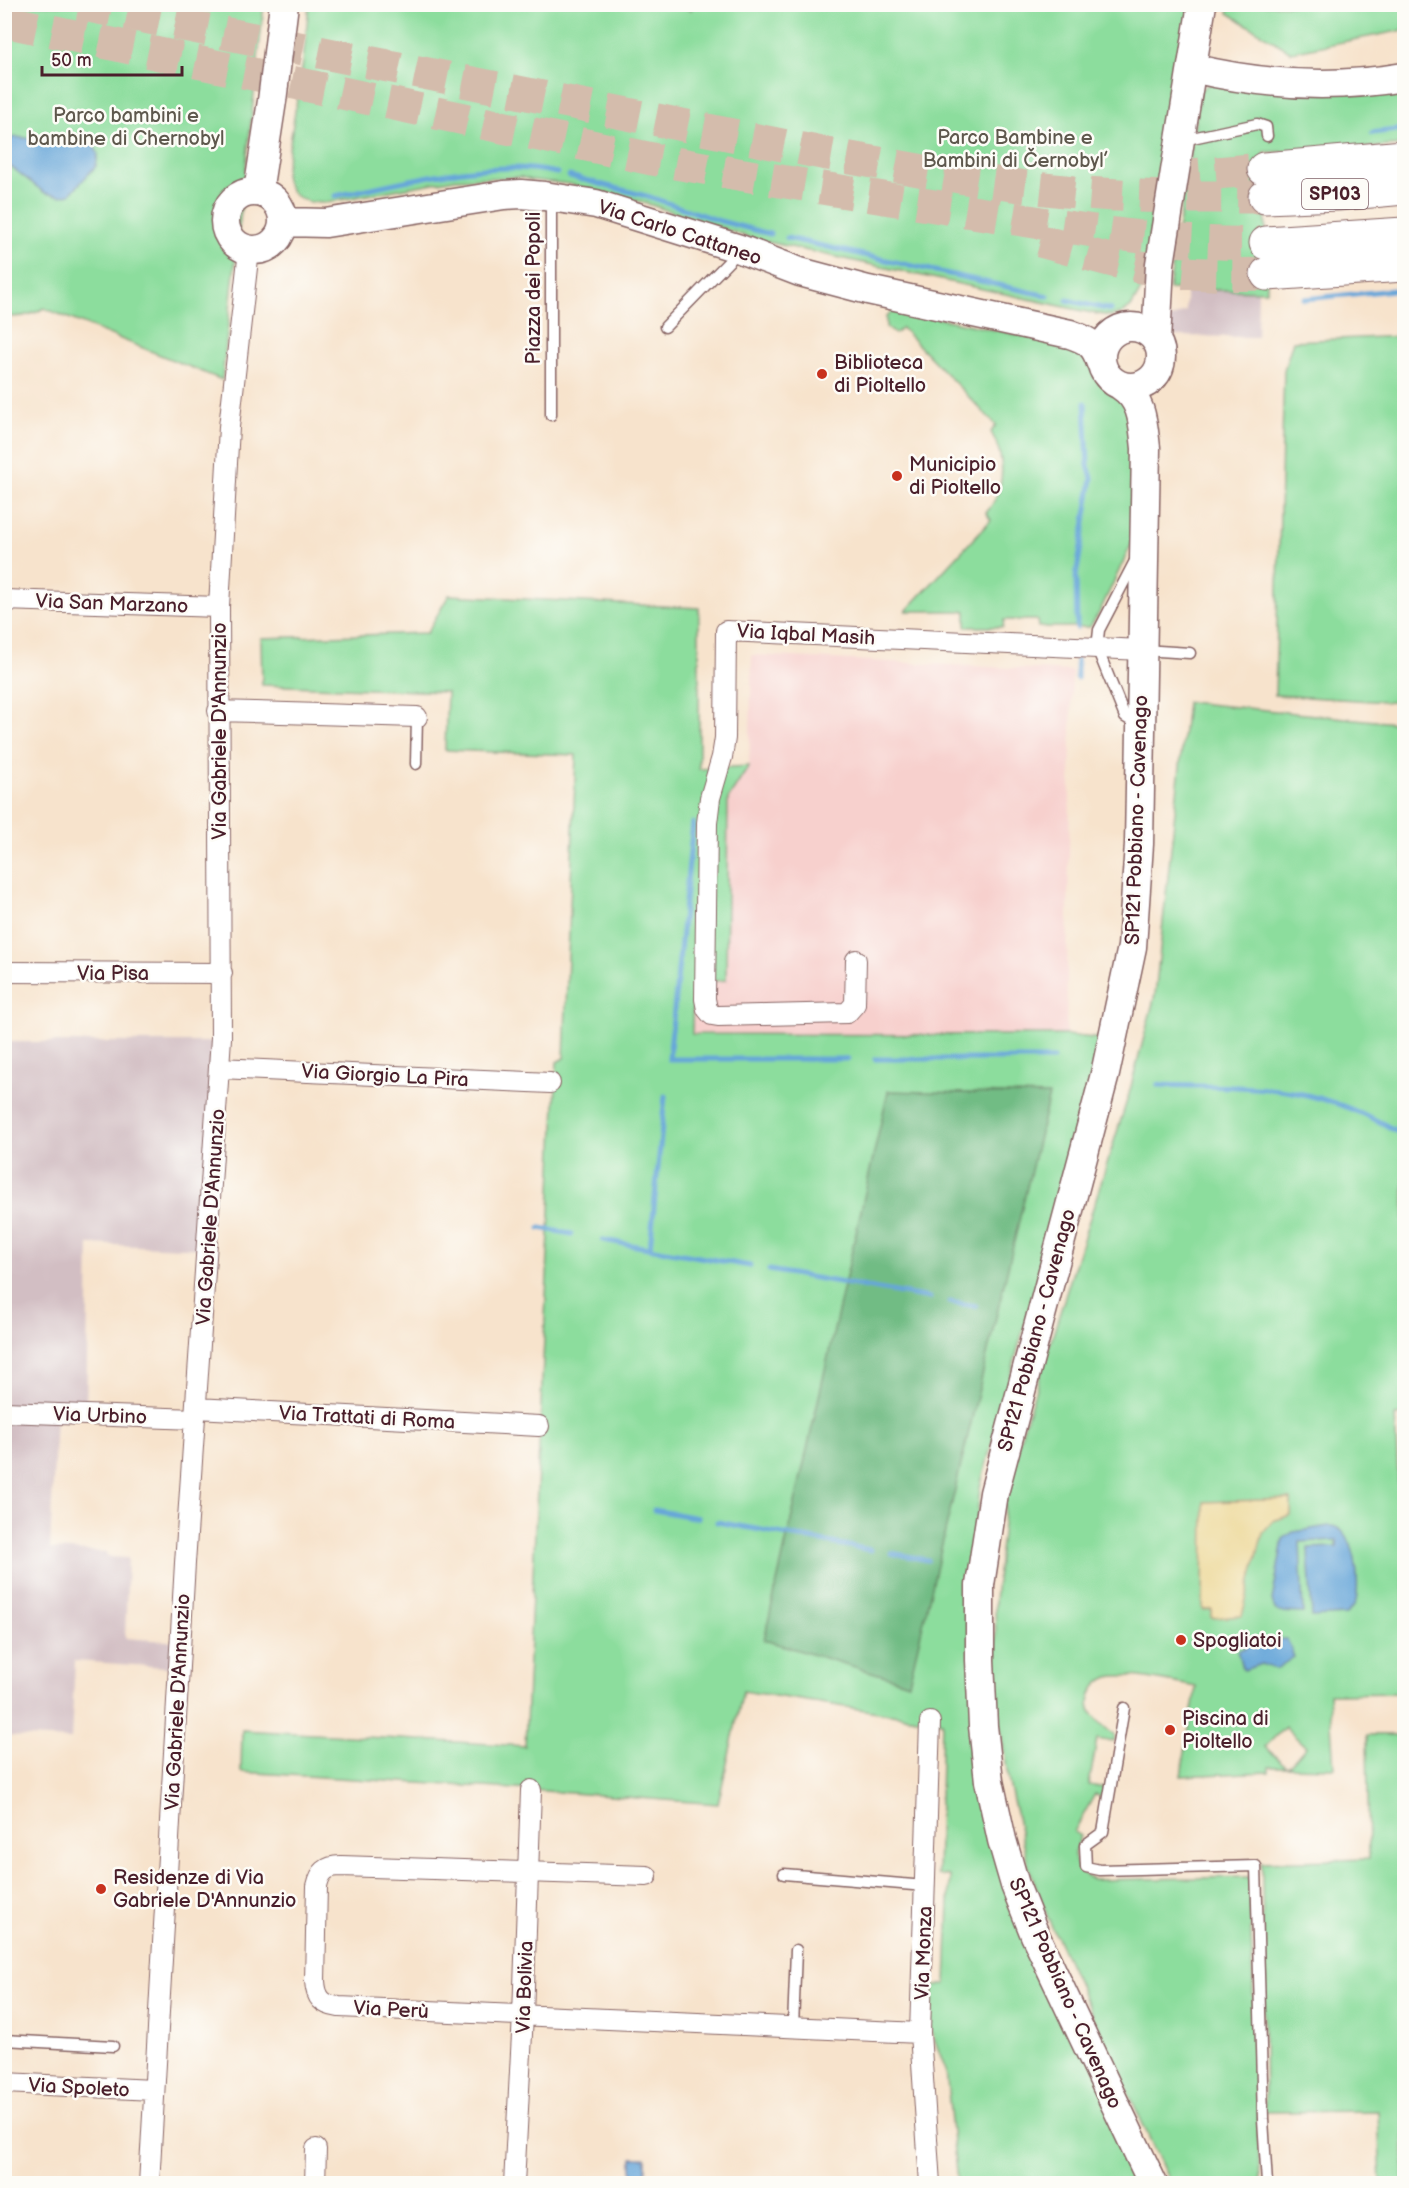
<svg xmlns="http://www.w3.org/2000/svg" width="1409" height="2188" viewBox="0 0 1409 2188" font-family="'Balsamiq Sans',sans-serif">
<rect width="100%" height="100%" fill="#fdfcf7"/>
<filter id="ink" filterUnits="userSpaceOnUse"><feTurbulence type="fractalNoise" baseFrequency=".0167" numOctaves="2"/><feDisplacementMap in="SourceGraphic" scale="12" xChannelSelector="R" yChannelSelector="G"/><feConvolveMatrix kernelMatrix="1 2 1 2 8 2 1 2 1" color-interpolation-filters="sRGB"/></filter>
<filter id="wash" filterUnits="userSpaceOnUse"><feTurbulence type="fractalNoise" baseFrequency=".008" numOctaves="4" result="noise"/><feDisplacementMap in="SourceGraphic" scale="24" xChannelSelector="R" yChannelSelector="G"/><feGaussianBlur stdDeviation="1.35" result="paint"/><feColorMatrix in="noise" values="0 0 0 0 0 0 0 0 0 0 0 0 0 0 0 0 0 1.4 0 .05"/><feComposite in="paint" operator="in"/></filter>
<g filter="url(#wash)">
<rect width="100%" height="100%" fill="#f7e3cc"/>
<path fill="#f7d0cd" d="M752 655 1072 671 1066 1035 692 1034 693 983 726 980 728 799 749 765Z"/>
<path fill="#d2bec3" d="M1186 290 1258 291 1257 337 1169 336V319L1186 311Z
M4 1042H221L208 1249 89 1244 86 1415 56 1414 50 1549 106 1552 107 1557 128 1558 125 1638 180 1642 179 1668 75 1661 71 1739 5 1736Z"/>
<path fill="#8cdd9d" stroke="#6b7e64" stroke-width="1.5" d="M671 4 691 10 693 4 1191 5 1161 166 1142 288 1131 307 1123 313 1111 316 1092 313 754 239 642 202 569 184 531 180 521 177 455 179 324 203C304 203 287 197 285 174L303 62 309 5Z
M5 5H264L222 380 44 308C31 316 19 318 5 316L4 199 7 195 4 193Z
M1230 5H1404V30L1291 52 1228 13Z
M1404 81V145L1321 151 1264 152 1267 291 1169 289 1200 90 1209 84Z
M894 309 1038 339 1044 343 1063 348 1070 341 1108 384 1132 400 1133 541 1099 613 1090 627H1038L1037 620H1004L1003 627H966V611H906L991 520 986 513C1006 489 1006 458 991 432L996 425 902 328 895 334 886 327V317Z
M1404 336V703L1275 695 1284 370 1293 341Z
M449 595 699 608V769L749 766 728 799 726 980 693 983 692 1034 1066 1035 1103 1039 980 1487 972 1576 991 1833 1146 2183H957L946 2070 930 2028 934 1985H946L950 1876 938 1875 942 1722 743 1691 718 1804 531 1790 241 1772 242 1730 525 1746 557 1062 564 1058 576 755 445 750 447 692 262 685 261 638 427 633Z
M1187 702 1404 724V1415L1395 1416 1400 1518 1404 1519V1693L1329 1694 1334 1768 1288 1767 1306 1747 1285 1727 1265 1747 1287 1767H1269V1772L1181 1776 1196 1687C1173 1683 1130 1672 1109 1677 1102 1679 1095 1686 1092 1692 1081 1712 1103 1725 1115 1736L1114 1742 1097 1739 1089 1785 1106 1788 1103 1798 1095 1794 1074 1832 1080 1836C1071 1856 1073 1870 1093 1880L1249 1877 1260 2183H1170L1048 1918 1028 1865 1009 1783 997 1706 995 1600 1006 1495 1020 1439 1129 1094 1155 995Z
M1367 1735H1404V2183H1381L1378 2111 1265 2112 1262 1862 1369 1859Z"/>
<path fill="#71bc84" stroke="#5e6e58" stroke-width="1.5" d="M888 1091 1049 1095 909 1683 764 1640Z"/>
<path fill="#eeda9e" stroke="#9c7c64" stroke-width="1.5" d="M1291 1499V1515L1273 1521 1263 1532 1242 1616 1212 1618V1610H1203L1204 1502Z"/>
<path fill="#66a6d9" stroke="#586282" stroke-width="1.5" d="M14 137 93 144 98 154 96 166 70 194 61 196 45 193 5 162V142Z
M1329 1526C1357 1525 1361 1587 1355 1605L1345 1615 1312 1617 1308 1548 1337 1547V1540L1300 1542 1303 1613 1279 1612 1274 1607 1272 1601 1283 1539 1293 1532Z
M1287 1639 1294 1657 1276 1669 1261 1664 1244 1670 1237 1651 1262 1640Z
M632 2158H646V2183H632Z"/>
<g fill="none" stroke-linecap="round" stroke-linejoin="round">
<path stroke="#66a6d9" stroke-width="5" d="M1372 133 1404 129
M569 176 650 197 720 221 770 234
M335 196C403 182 489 157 557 173
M787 238 1048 296
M1304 299 1404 289
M1067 300 1111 310
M1077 628 1076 577 1092 478 1088 466 1085 403
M1077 660V678
M693 823 669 1059H848
M875 1059H1053
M1158 1085C1202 1087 1249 1085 1292 1092 1328 1098 1374 1116 1404 1136
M540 1228 572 1234
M603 1240 750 1266
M650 1248 665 1096
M769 1270 930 1298
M949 1302 976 1306
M654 1510 698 1518
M717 1522 871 1550
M891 1553 928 1560"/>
</g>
</g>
<g filter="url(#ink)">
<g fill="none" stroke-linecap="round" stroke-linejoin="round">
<path stroke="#d4bcac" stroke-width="33" stroke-dasharray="33 16" stroke-linecap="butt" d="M79 4 827 154C906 167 985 184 1065 191 1131 198 1199 197 1265 197
M4 21 652 159C758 178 865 195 972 212 1069 227 1167 246 1266 243
M1167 177 1264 169
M1040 241C1075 250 1111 262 1147 268 1187 275 1227 275 1267 274"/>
<defs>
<path id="lane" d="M1183 140 1257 124 1266 127 1267 136
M551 197V415
M665 327 738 252
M1136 559 1099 630 1097 648 1125 717 1138 725
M1143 650 1190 653
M416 764 417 717
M1124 1708 1103 1832 1085 1845 1086 1867 1100 1870 1256 1866 1263 2119 1267 2184
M784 1874 925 1886
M793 2027 796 1950
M4 2040 113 2046"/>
<path id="street" d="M4 600 219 607
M218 711 417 717
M856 960 855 1004 847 1013 718 1016 712 1015 707 1009 705 999 707 823 710 798 722 757 725 738 726 631 1142 650
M4 972 222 973
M219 1068 550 1083
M196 1408 539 1426
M4 1412 195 1419
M930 1722 920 2033 930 2184
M647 1876 341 1866C326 1866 320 1872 317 1886L315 1981C316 1998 322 2005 339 2007L920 2033
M4 2083 154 2090
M149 2184 185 1563 221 1038 219 607 229 427 249 250
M315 2184 316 2149
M514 2184 523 2015 531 1790"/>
<path id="secondary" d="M1192 68C1262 85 1333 89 1404 77
M225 221a29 29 0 1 1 58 0a29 29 0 1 1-58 0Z
M258 192 272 101 284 4
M284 222 326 223 504 195 521 194 544 196 596 204 740 249 800 272 868 290 1070 334C1087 340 1095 344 1100 361
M1101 357a30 30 0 1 1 60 0a30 30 0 1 1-60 0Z
M1156 341 1160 264 1202 4
M1121 386C1143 400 1143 424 1146 448L1139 844 1132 947 1105 1074 994 1493 980 1585V1660L983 1726 989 1781 1002 1840 1015 1885 1035 1935 1153 2184"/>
<path id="highway" d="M1264 169 1404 157
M1265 197 1338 194 1404 188
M1266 243 1404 234
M1267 274 1404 265"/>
</defs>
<use href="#lane" stroke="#876463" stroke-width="13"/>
<use href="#street" stroke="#876463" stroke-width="22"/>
<use href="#secondary" stroke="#876463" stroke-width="31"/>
<use href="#highway" stroke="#876463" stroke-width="35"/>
<use href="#lane" stroke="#fff" stroke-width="10"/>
<use href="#street" stroke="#fff" stroke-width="20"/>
<use href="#secondary" stroke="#fff" stroke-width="28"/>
<use href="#highway" stroke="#fff" stroke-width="33"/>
</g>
</g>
<g fill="#c8321e" stroke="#fdfcf7" stroke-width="2">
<circle cx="822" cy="374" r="6"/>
<circle cx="897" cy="476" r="6"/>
<circle cx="1181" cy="1640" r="6"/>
<circle cx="1170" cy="1730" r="6"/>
<circle cx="101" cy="1889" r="6"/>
</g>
<g text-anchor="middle" stroke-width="5" stroke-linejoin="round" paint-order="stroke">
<rect fill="#fdfcf7" stroke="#806168" stroke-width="1.5" x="1302" y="179" width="66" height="30" rx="4.5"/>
<g font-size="18" font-weight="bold" fill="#4a1f2b">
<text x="1335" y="200">SP103</text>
</g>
<g font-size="20" fill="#5e584d" stroke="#fdfcf7">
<text x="126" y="122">Parco bambini e<tspan x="126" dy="23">bambine di Chernobyl</tspan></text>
<text x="1015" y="144">Parco Bambine e<tspan x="1015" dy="23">Bambini di Černobyl’</tspan></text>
</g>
<g font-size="20" fill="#4a1f2b" stroke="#fdfcf7">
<text transform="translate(680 232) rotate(18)" y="7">Via Carlo Cattaneo</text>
<text transform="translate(533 288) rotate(-90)" y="7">Piazza dei Popoli</text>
<text transform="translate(112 603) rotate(2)" y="7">Via San Marzano</text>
<text transform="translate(806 634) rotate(3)" y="7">Via Iqbal Masih</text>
<text transform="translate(219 731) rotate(-90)" y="7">Via Gabriele D'Annunzio</text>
<text transform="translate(1136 820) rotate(-88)" y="7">SP121 Pobbiano - Cavenago</text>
<text x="113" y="980">Via Pisa</text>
<text transform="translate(385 1075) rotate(3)" y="7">Via Giorgio La Pira</text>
<text transform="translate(210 1217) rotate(-86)" y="7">Via Gabriele D'Annunzio</text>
<text transform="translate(1036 1330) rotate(-75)" y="7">SP121 Pobbiano - Cavenago</text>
<text transform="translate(100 1415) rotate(2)" y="7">Via Urbino</text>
<text transform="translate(367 1417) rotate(3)" y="7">Via Trattati di Roma</text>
<text transform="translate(177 1702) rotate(-87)" y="7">Via Gabriele D'Annunzio</text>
<text transform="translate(923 1953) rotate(-88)" y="7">Via Monza</text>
<text transform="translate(524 1987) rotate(-88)" y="7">Via Bolivia</text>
<text transform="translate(1066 1993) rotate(66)" y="7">SP121 Pobbiano - Cavenago</text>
<text transform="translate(391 2009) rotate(3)" y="7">Via Perù</text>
<text transform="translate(79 2087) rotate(3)" y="7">Via Spoleto</text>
</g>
<g font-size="20" fill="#4a1f2b" stroke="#fdfcf7" text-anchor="start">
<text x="834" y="369">Biblioteca<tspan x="834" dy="23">di Pioltello</tspan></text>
<text x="909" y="471">Municipio<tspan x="909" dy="23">di Pioltello</tspan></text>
<text x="1193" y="1647">Spogliatoi</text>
<text x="1182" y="1725">Piscina di<tspan x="1182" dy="23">Pioltello</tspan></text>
<text x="113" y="1884">Residenze di Via<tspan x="113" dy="23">Gabriele D'Annunzio</tspan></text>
</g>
</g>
<rect width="1409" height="2188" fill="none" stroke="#fdfcf7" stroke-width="24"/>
<path d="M42 66v9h140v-9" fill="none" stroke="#4a1f2b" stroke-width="3"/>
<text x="51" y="66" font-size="18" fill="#4a1f2b" stroke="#fdfcf7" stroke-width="4.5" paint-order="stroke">50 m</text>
</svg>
